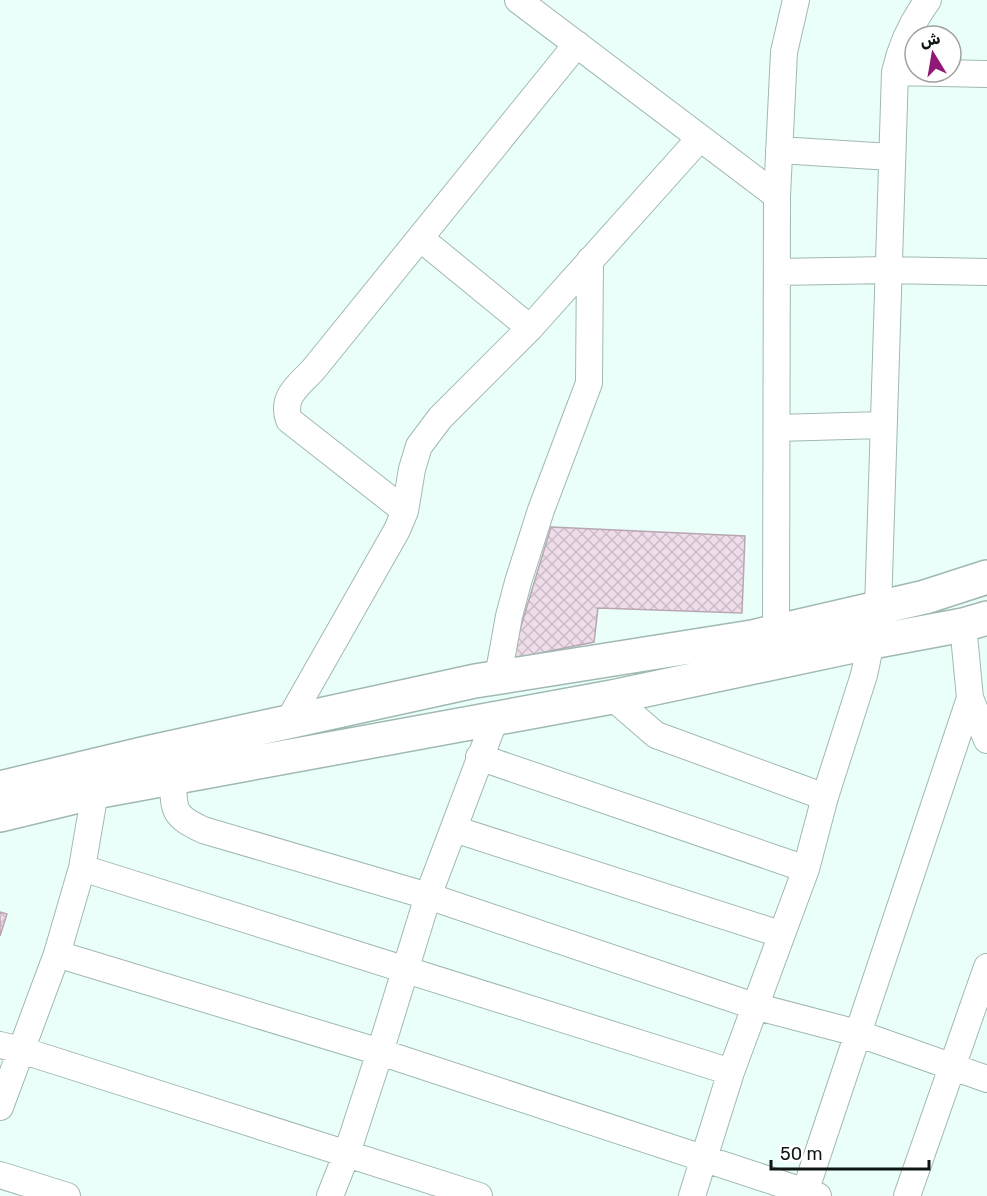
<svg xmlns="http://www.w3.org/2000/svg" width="987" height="1196" viewBox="0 0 987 1196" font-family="Rubik,'Noto Naskh Arabic',sans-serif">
<defs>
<pattern id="building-cross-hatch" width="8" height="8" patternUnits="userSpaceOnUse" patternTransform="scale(1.5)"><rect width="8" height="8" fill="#efdce9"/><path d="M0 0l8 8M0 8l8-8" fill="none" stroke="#ccbcc7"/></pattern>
</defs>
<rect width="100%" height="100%" fill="#ebfffa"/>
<path fill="url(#building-cross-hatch)" stroke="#b9a6b3" stroke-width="1.5" d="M551 527 745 536 742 613 598 608 594 642 511 659Z
M0 912 7 914 0 936Z"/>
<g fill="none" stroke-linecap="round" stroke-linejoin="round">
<defs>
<path id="street" d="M518 0 777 196
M895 72 987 74
M779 150 891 157
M420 238 530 328
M777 272 888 270 987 272
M777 428 882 425
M405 511 289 420C281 397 298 386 313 370L577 44
M963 625 970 698 987 740
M776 631 777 196 784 52 796 0
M498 677 509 616 518 582 541 510 589 383 590 260
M612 697 656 735 825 797
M288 722 397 530 405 511 412 469 419 446 440 418 530 328 700 138
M479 757 806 869
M173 778C174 811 172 815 203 830L428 896 754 1006 857 1033 987 1079
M454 829 780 934
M82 868 731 1072
M57 954 380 1052 818 1196
M0 1045 21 1050 479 1196
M0 1107 57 954 82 868 95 792
M0 1175 67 1196
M805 1192 970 698
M330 1196 347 1153 380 1052 428 896 495 719
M692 1196 731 1072 806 869 825 797 864 675 878 609 895 72C901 45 912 22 928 0
M907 1196 987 967"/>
<path id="secondary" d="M0 788 142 754 475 681 752 637 925 597 987 577
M0 815 95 792 612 697 872 642 963 625 987 618"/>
</defs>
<use href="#street" stroke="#a0b8b3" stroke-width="28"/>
<use href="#secondary" stroke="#a0b8b3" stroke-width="36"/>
<use href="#street" stroke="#fff" stroke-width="26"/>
<use href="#secondary" stroke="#fff" stroke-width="33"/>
</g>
<g transform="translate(933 54) rotate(349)"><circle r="28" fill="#ffffff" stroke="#9fa2a1" stroke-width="1.5"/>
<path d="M0-4.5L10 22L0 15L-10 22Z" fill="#901877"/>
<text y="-9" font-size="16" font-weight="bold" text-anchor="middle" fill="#0e1715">ش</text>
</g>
<path d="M771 1160v9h158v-9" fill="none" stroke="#0e1715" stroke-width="3"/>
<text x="780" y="1160" font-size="18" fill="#0e1715" stroke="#ffffff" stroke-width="4.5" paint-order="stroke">50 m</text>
</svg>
